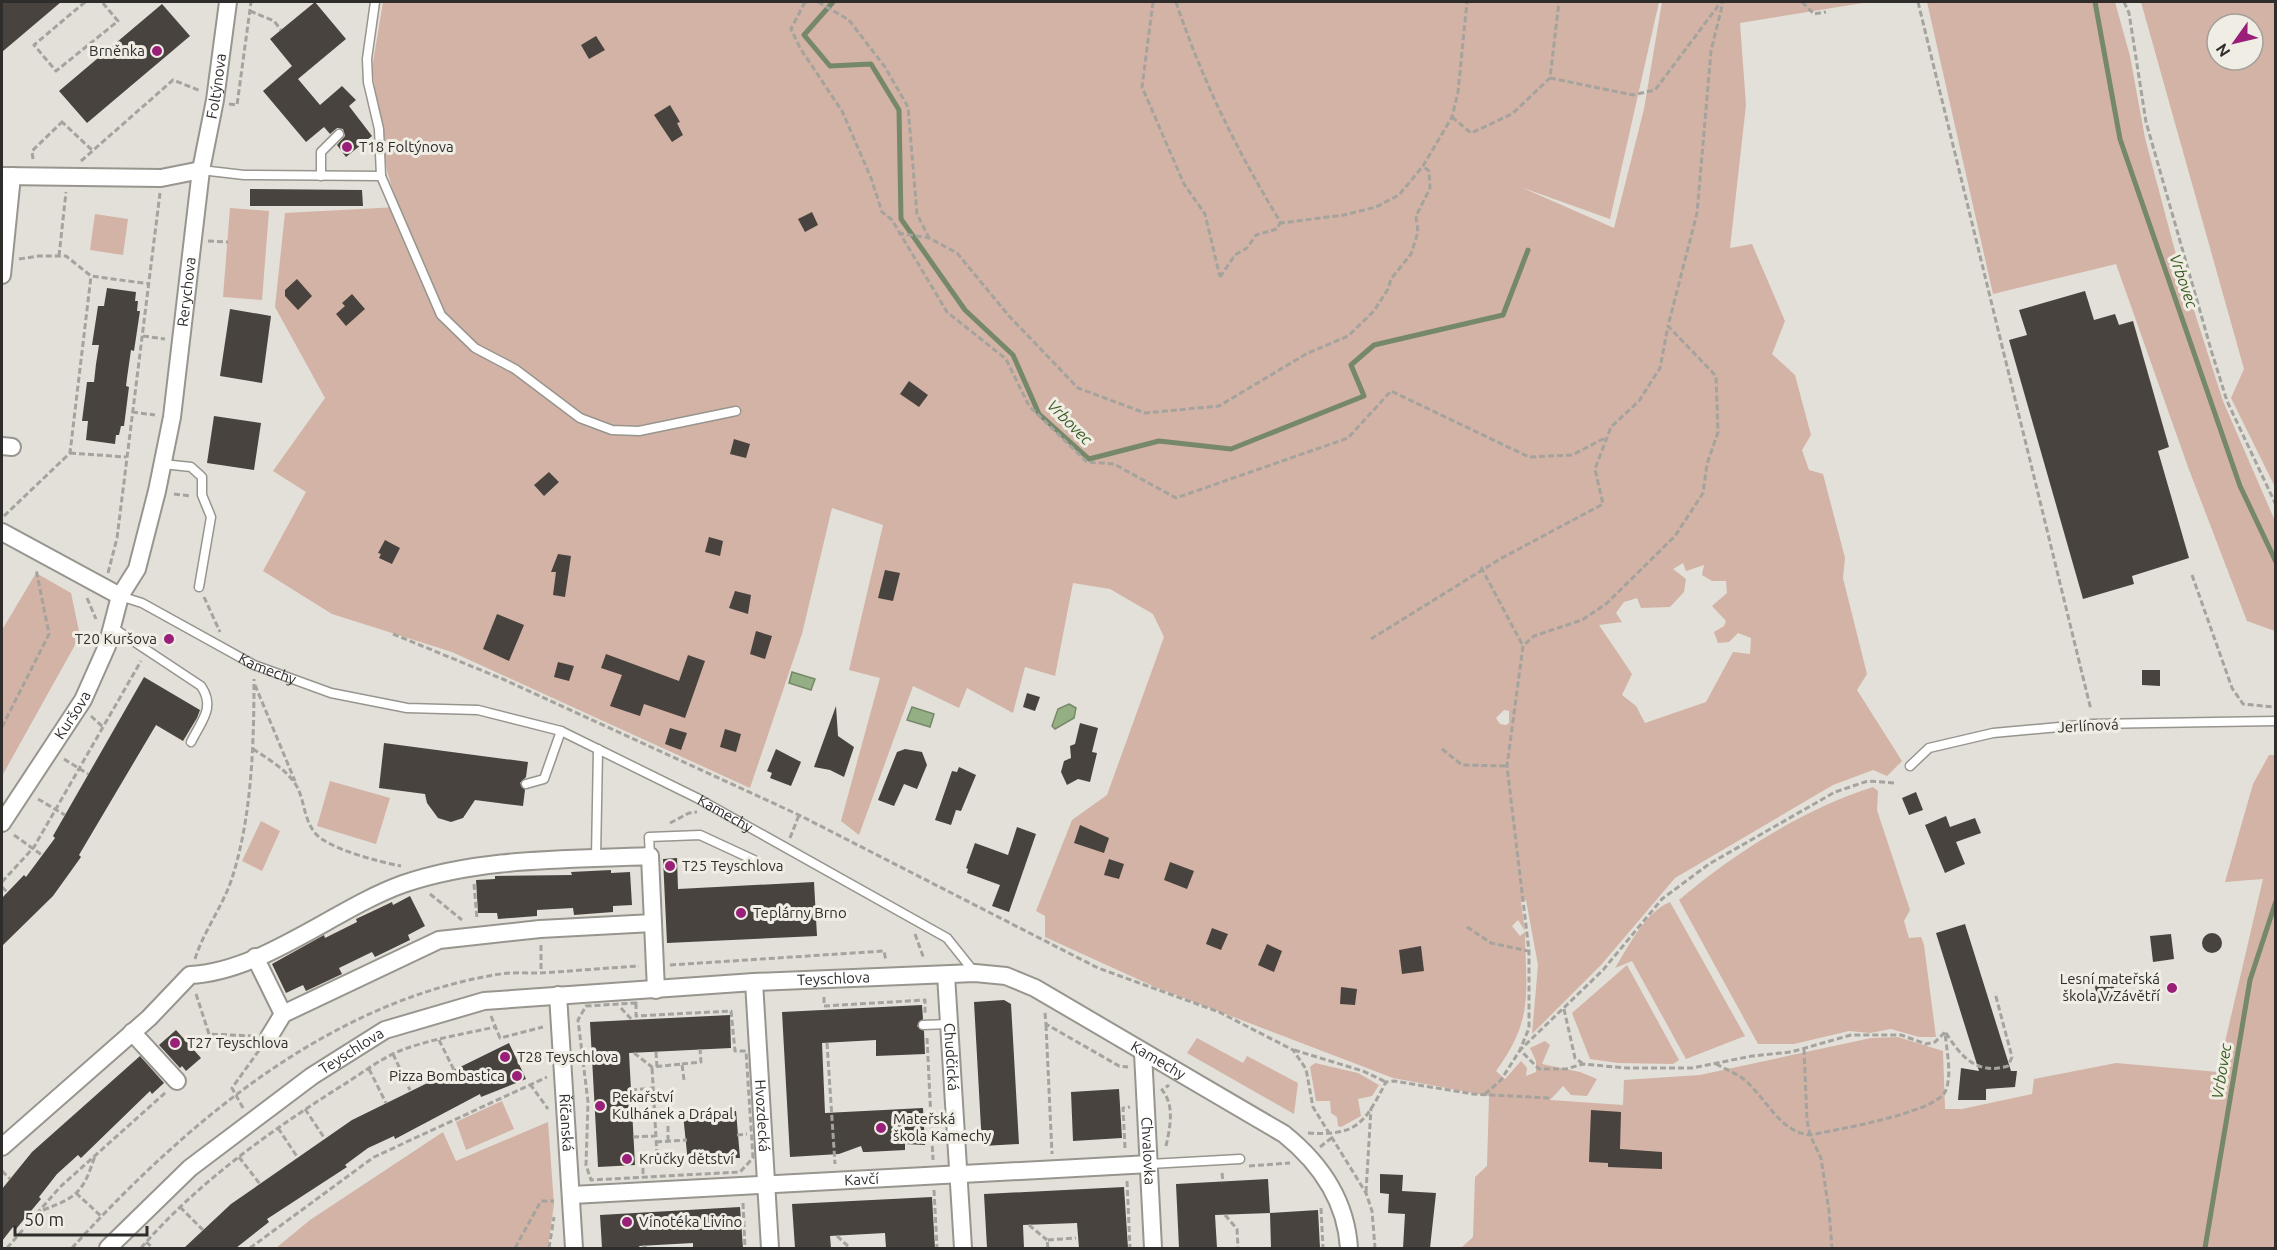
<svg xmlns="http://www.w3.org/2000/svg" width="2277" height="1250" viewBox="0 0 2277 1250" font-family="Ubuntu,sans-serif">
<rect width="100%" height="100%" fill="#e2e0d8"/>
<path fill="#d3b3a5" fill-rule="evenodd" d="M383 2H1659L1610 219 1523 188 1614 228 1644 109 1662 2H1869L1740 23 1746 105 1730 248 1752 244 1785 321 1772 354 1795 375 1811 435 1802 450 1809 470 1823 474 1845 558 1843 578 1867 674 1857 690 1902 761 1887 776 1873 770 1833 785 1675 878 1601 965 1532 1034 1538 965 1526 900 1521 902 1525 931 1518 920 1512 926 1520 936 1525 932C1526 993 1534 1019 1496 1071L1505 1079 1521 1061 1527 1068 1526 1076 1536 1072V1061L1530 1048 1545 1041 1550 1045 1542 1064 1580 1072 1597 1079 1587 1096 1571 1095 1563 1086 1550 1100 1623 1105 1624 1080 1700 1075 1871 1038 1898 1037 1943 1051 1945 1109H1962L2032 1094 2034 1079 2116 1063 2218 1072 2263 879 2225 882 2253 784 2269 755H2275V1248H1461L1473 1237 1475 1177 1487 1166 1489 1096 1393 1078 1155 987 1045 937V916L1036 911 1072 820 1107 795 1164 637 1153 614 1110 589 1073 583 1055 676 1025 667 1013 713 967 688 959 708 913 686 859 835 841 821 880 678 849 670 883 525 832 508 802 634 750 788 452 652 332 614 263 571 306 492 273 471 325 398 275 307 285 213 398 207 387 171 372 68ZM1683 563 1686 571 1704 565 1702 575 1712 581H1726L1727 593 1712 606 1726 621 1724 626 1714 632 1718 643 1729 642 1738 633 1751 638 1750 654 1733 652 1706 702 1645 723 1636 706 1622 695 1632 674 1599 625 1622 622 1616 613 1624 602 1637 598 1641 608 1670 607 1684 592 1686 579 1673 569ZM1504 710 1509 711V723L1506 725 1500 724 1496 718Z
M1927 2H2115L2130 56 2145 138 2175 251 2223 401 2275 521V631L2247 621 2188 467 2116 264 1993 294Z
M2141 2H2275V487L2231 398 2244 369ZM2217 24H2253V60H2217Z
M230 208 269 211 262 300 223 297Z
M95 214 128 219 123 255 90 250Z
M36 573 71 593 80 636 2 776V630Z
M330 781 390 798 376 844 317 826Z
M1873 787 1878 791 1877 810 1910 910 1904 921 1909 938 1921 937 1924 945 1936 1037H1919L1891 1029 1870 1033 1849 1031 1794 1044H1758L1679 900C1734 853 1804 809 1873 787Z
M261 821 280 831 262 871 242 861Z
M1670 902 1745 1036 1686 1059 1632 961 1615 968C1629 946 1645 912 1670 902Z
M1627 965 1679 1060 1673 1064 1618 1063 1590 1059 1572 1013Z
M1197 1038 1243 1063 1247 1056 1298 1083 1294 1114 1187 1053Z
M1315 1063 1358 1073 1379 1085 1372 1096 1358 1099 1361 1116 1341 1127 1338 1126 1337 1117 1331 1113 1330 1101H1316L1310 1067Z
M502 1101 514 1129 466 1150 456 1122Z
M548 1122 554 1204 548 1248H276L310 1220 443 1132 456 1161Z"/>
<path fill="#95af85" stroke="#76886a" stroke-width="1.5" d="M792 672 815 679 811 690 789 683Z
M1069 704 1076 708 1074 718 1055 729 1052 726 1058 709Z
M912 707 934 714 930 727 907 720Z"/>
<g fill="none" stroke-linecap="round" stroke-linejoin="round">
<path stroke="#76886a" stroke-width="5" d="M833 2 804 35 830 66 871 64 899 110 901 219 965 310 1013 355 1039 414 1089 459 1159 441 1231 449 1364 396 1351 365 1374 345 1503 315 1528 250
M2095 2 2120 139 2240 486 2276 562
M2205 1248 2250 980 2276 901"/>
</g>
<path fill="#48433e" d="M2 2H61L2 52Z
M315 2 346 39 298 79 320 105 342 86 356 100 349 106 372 136 346 157 337 145 345 136 343 129 337 128 330 134 324 127 306 142 263 91 292 66 270 39Z
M162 4 190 36 87 123 59 91Z
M596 36 605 50 589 59 581 45Z
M670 105 680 122 677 123 683 135 672 142 654 115Z
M250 189 362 190 363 206H250Z
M812 212 818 225 805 232 798 219Z
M297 279 312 296 298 310 285 296V290Z
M107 288 136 292 135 301H138L137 311H140L134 351 131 350 127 378 126 386 129 387 124 426H121L119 435H116L115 444 86 440 88 421H82L87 382H94L96 364 99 345H92L98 306H104Z
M2085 291 2094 320 2115 314 2119 325 2133 321 2169 447 2158 451 2189 558 2132 576 2134 584 2083 599 2009 340 2027 335 2019 310Z
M352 294 365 309 346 326 336 314 345 306 342 303Z
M230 309 271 316 262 383 220 376Z
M909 381 928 395 919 407 900 394Z
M214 416 261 423 254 470 207 463Z
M734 439 750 444 746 458 730 454Z
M549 472 559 482 544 496 534 485Z
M709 537 723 541 720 556 705 552Z
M385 540 400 548 392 564 379 558 381 554 378 553Z
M558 554 571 556 565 597 553 595 556 572H551Z
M885 570 900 573 893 601 878 598Z
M735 591 751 595 748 614 729 608Z
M497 614 524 625 509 661 483 649Z
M756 631 772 636 765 659 750 654Z
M606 654 679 681 688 655 705 661 685 718 644 704 640 716 610 706 622 675 601 668Z
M558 662 574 666 569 681 554 677Z
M2142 670H2160V686L2142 685Z
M144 677 200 710 197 718 183 741 156 725 79 855 81 857 53 896 2 946V898L24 875 26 877 55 838 53 836Z
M1027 693 1040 697 1035 711 1023 707Z
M836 706 838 736 854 747 844 777 830 770 814 767Z
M1080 723 1098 728 1092 752 1097 753 1090 782 1078 779 1067 785 1061 772 1064 761 1071 758 1070 746 1075 744Z
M670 728 687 733 681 750 665 744Z
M725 729 741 734 736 752 720 747Z
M384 743 528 762 526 777 520 783 525 790 523 806 475 800 463 818 451 822 438 818 427 803 425 794 379 788Z
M776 749 801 762 791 786 770 778 772 773 767 771Z
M905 749 922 752 927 765 917 789 904 784 894 806 878 800 897 752Z
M959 767 976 775 961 811 956 810 951 825 935 820 952 771 957 772Z
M1916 792 1923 810 1909 815 1902 798Z
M1946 816 1950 827 1975 818 1981 833 1956 842 1965 864 1945 873 1925 825Z
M1080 825 1109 838 1104 853 1074 843Z
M1017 827 1036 834 1009 912 992 906 1000 885 967 873 968 869 966 868 975 843 1008 855Z
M677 858 678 889 814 882 817 936 667 943 663 859Z
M1109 859 1124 864 1119 879 1104 875Z
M1170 862 1194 871 1187 889 1164 880Z
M611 870V873L630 872 632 905 613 906V912L574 915 573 908 537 910V916L498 919 497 913H478L476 880 495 879V876L572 875 571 872Z
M410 896 425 926 408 935 410 940 375 957 372 952 339 968 342 974 306 991 303 985 286 993 272 964 324 935 325 938 357 922 356 919 392 902 393 905Z
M1965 924 2011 1071H2017L2015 1087 1986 1089V1100H1958L1961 1068 1979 1071 1936 933Z
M1212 928 1228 934 1221 950 1206 944Z
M2202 943a10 10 0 1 1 20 0a10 10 0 1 1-20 0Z
M2171 934 2174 959 2153 962 2150 936Z
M1267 944 1282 951 1274 972 1258 965Z
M1421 946 1424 971 1402 974 1399 950Z
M2112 974 2116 1000 2098 1003 2093 976Z
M1341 987 1357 989 1355 1005 1340 1004Z
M1004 1000 1011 1004 1019 1144 982 1146 974 1002Z
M922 1005 923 1019 917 1026 924 1031 925 1054 876 1056V1040L822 1043 825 1113 923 1108 925 1145 905 1144V1150L867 1152H863L861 1146 839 1154 790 1157 782 1012Z
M730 1015 731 1048 629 1053 635 1165 598 1167 590 1022Z
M176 1030 201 1058 186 1071 182 1066 180 1068 159 1045Z
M509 1043 526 1079 481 1097 480 1094 395 1139 394 1136 368 1148 345 1165 347 1167 267 1219 269 1222 236 1248H184L231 1204 352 1120Z
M140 1056 164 1083 152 1094 150 1091 81 1158 78 1155 57 1174 39 1197 41 1199 16 1229 13 1227 2 1241V1189L32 1152Z
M1119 1089 1122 1138 1073 1141 1071 1092Z
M1591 1110 1621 1112 1620 1149 1662 1152V1169L1608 1167V1163L1589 1162Z
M736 1111 740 1158H733V1161L688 1163 683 1114Z
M1380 1174 1403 1175 1402 1191 1436 1193 1430 1248H1403L1405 1214 1388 1213 1389 1194 1380 1193Z
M1268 1179 1270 1213 1215 1215 1217 1248H1179L1176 1184Z
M1124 1187 1128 1248H1079L1077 1223 1023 1225 1024 1248H987L984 1194Z
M932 1197 935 1248H886L885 1233 830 1236 831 1248H795L792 1204Z
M740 1207 743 1248H693V1243L639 1246 640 1248H602L600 1215Z
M1318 1210 1320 1248H1271L1270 1213Z"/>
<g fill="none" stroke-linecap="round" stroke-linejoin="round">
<defs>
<g id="service">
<path d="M201 170 244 175 381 176 379 129 368 82 367 59 375 2"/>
<path d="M321 176V152L339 134"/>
<path d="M381 176 441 315 475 348 515 369 580 418 612 430 639 431 736 411"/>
<path d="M163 464 191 467 202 477V495L211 517 199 587"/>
<path id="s1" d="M120 596 142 603 254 665 331 693 407 708 478 710 561 731 697 798 947 938 975 973"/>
<path d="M112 627 201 686C216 708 201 721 191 742"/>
<path d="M1910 766 1929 748 1993 733 2092 724 2276 721"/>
<path d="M526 784 544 779 561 731"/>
<path d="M650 856 649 837 700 835 754 860"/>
<path d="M596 858 598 749"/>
<path d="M923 1025 949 1024"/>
<path d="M1150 1164 1240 1159"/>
</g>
<g id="minor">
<path d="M2 176 161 178 201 170"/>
<path d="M2 275 12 176"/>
<path d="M2 446 12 447"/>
<path d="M2 532 120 596"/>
<path id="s2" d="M2 823 83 700 107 646 120 596 137 569 157 491 172 417 201 170 215 100 228 2"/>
<path d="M255 957 283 1014 439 940 540 929 653 923"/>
<path id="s3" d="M946 975 963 1248"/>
<path id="s4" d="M754 982 770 1248"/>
<path id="s5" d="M558 995 574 1248"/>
<path d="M132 1032 177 1081"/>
<path d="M269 1037 283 1014"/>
<path id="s6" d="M1143 1053 1153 1248"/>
<path d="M2 1147 149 1018 190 975C262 972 336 908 403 884 482 857 567 860 650 856L656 990"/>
<path id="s7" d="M572 1195 1150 1164"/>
<path id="s8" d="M108 1248 190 1168 312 1076 385 1030 484 1001 754 982 975 973 1006 976 1035 988 1284 1134C1320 1163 1346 1201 1349 1248"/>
</g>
</defs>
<use href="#service" stroke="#97958e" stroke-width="11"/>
<use href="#minor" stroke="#97958e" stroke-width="20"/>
<path stroke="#a5a39d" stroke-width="3" stroke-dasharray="6 3" stroke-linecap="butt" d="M85 2 34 45 56 71 118 21 102 2
M805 2 791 29 800 48 842 111 871 178 882 212 892 220 947 312 1006 359 1029 406 1087 462 1114 464 1176 498 1348 438 1391 391 1529 457 1572 455 1607 437
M818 2 849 20 885 67 908 107 917 214 929 238
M1153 2 1142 87 1184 184 1205 214 1220 277
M1176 2C1202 80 1238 153 1281 223L1344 215 1376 207 1399 195 1423 166 1452 117 1458 92 1467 2
M1802 2 1814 14 1826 12
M1918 2 2091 710
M2124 2 2129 13 2146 122 2212 353 2227 401 2276 505
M250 11 274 21 281 30
M1550 78 1633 95 1655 90 1721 2
M229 104 237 105 251 2
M1452 117 1471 133 1512 114 1550 78 1559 2
M61 121 92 150
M33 159 32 151 62 122
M81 161 173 80 201 91
M898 233 929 238 957 253 1009 316 1078 388 1145 413 1219 406 1306 354 1348 336 1374 311 1388 289 1391 279 1411 254 1418 232 1416 216 1430 188 1429 171 1423 166
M208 241 228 242
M59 256 66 192
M19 259 39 256H66L91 276 150 284
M1220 277 1235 255 1247 248 1256 235 1277 229 1280 223
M143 336 165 339
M132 412 155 415
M70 453 126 457
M174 494 191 496
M4 516 70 453 91 276
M1481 567 1523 646
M108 573 117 538 160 193
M2192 575 2232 688 2243 704 2274 707
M204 597 220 632
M87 598 96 619
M393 634 505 680 799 815 1098 968 1219 1012 1293 1050 1306 1069 1313 1107 1366 1193 1372 1211 1375 1248
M1371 639 1500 559 1603 504 1595 469 1611 427 1639 401 1660 368 1668 326
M255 685 295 781
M91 716 103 727
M2 727 49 634 36 569
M253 749C268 759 286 769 296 785 305 800 303 818 315 833 328 849 380 862 401 866
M1442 749 1462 765 1507 766
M64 759 88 774
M1894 783 1868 781 1835 792 1709 864 1662 899 1603 970 1520 1050 1539 1069H1566L1583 1064 1626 1068H1692L1752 1056 1791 1052 1851 1035H1901L1926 1044 1935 1042 1945 1032
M38 799 65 815
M670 823 689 813 697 812
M14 835 42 855
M790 838 799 815
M2 882 34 847 141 661
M474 884 477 919
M2 887 7 892
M430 894 462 920
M1467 927 1491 943 1528 951
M915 934 924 959
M541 945V972
M195 959C204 930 224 905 233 875 252 814 254 742 254 679
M670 965 884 951 886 961
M196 994 209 1034 253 1036
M824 997V1006L925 1000V1013
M636 1003V1016L731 1011 735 1051H746L753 1158 740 1172 591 1180 586 1165 588 1102 578 1020 586 1006Z
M621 1008 632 1020
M1564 1009 1575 1058 1582 1063
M1045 1013 1046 1024 1119 1066 1128 1067
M491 1016 500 1038 543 1027
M1046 1025 1052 1154
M1946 1033C1962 1058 1977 1075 2008 1066L2012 1057 1995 993
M927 1038 933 1160
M439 1040 454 1070
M827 1043 835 1164
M1804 1049 1807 1120 1810 1135 1821 1158 1829 1211 1832 1248
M1294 1050 1363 1071 1386 1082
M656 1052 657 1067
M634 1053 652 1067 682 1064 684 1080
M393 1054 410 1090
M682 1064 701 1062 700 1049
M1716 1064C1727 1070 1741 1075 1749 1084 1768 1102 1781 1132 1810 1135 1835 1130 1934 1113 1945 1092 1953 1076 1946 1048 1945 1032
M369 1069 386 1103
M530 1084 548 1109
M631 1090 653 1088
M1485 1094 1501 1080 1520 1050 1529 1028V951L1507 766 1523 646 1534 636 1582 620 1606 604 1675 536 1703 493 1707 464 1718 432 1716 376 1668 326 1697 213 1711 51 1723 2
M243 1108 232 1088 260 1049
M305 1109 325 1139
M668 1126V1141
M278 1128 298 1158
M1308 1133C1357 1136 1364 1124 1386 1082L1394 1081 1473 1094 1549 1098
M737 1135 747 1134
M633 1137 655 1136
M656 1142 687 1140
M1166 1146C1170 1128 1175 1105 1162 1090L1169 1085
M1320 1147 1334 1136
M1125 1148 1123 1108 1130 1107
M239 1157 260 1184
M1249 1166 1290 1163
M2 1171 10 1179
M1222 1173 1223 1182
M643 1174V1164L657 1156 652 1067
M1127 1181 1130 1248
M934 1190 937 1248
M1366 1192 1371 1108
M76 1193 101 1216
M743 1203 745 1248
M180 1207 203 1230
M1321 1208 1323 1248
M43 1210C78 1197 83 1192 95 1156
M1225 1215 1237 1229 1238 1248
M1029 1225 1047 1240
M837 1236 850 1248
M146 1242 153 1248
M643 1246 646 1248
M7 1248 60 1187 166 1092
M72 1248C184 1125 325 1004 494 975 509 972 525 973 540 973 573 971 606 968 639 966
M141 1248C197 1183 270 1131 343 1085 361 1074 381 1058 402 1050 431 1039 464 1034 495 1027
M250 1248 374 1157 547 1077
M515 1248 541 1201H554
M549 1248 554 1217
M1048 1248 1047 1240 1076 1238"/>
<use href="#service" stroke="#fff" stroke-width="8"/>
<use href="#minor" stroke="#fff" stroke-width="16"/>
</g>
<g fill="#991f79" stroke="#f0ede5" stroke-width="2">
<circle cx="157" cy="51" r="6"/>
<circle cx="347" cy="147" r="6"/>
<circle cx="169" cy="639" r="6"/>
<circle cx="670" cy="866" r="6"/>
<circle cx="741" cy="913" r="6"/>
<circle cx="2172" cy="988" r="6"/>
<circle cx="175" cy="1043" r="6"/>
<circle cx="505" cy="1057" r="6"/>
<circle cx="517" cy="1076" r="6"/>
<circle cx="600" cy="1106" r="6"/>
<circle cx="881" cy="1128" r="6"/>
<circle cx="627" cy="1159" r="6"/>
<circle cx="627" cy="1222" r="6"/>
</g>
<g text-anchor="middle" stroke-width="6" stroke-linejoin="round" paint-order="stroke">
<g font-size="15" fill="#2f2d2b" stroke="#f0ede5" text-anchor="start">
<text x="145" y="56" text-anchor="end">Brněnka</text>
<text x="359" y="152">T18 Foltýnova</text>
<text x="157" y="644" text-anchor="end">T20 Kuršova</text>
<text x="682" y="871">T25 Teyschlova</text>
<text x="753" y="918">Teplárny Brno</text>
<text x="2160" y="984" text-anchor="end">Lesní mateřská<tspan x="2160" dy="17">škola V Závětří</tspan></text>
<text x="187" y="1048">T27 Teyschlova</text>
<text x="517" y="1062">T28 Teyschlova</text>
<text x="505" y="1081" text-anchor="end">Pizza Bombastica</text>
<text x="612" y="1102">Pekařství<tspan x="612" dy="17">Kulhánek a Drápal</tspan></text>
<text x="893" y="1124">Mateřská<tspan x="893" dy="17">škola Kamechy</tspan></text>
<text x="639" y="1164">Krůčky dětství</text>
<text x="639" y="1227">Vinotéka Livino</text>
</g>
<g font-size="15" fill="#2f2d2b" stroke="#f0ede5">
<text dy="5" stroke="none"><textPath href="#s2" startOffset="780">Foltýnova</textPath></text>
<text dy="5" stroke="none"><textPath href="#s2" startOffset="572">Rerychova</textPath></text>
<text dy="5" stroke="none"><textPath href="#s1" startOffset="165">Kamechy</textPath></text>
<text dy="5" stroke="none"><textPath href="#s2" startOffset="129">Kuršova</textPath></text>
<text transform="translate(2088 726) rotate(-3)" y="5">Jerlínová</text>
<text dy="5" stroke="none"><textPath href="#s1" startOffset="651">Kamechy</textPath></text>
<text dy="5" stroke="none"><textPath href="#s8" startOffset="807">Teyschlova</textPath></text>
<text dy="5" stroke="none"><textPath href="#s8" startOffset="314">Teyschlova</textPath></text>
<text dy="5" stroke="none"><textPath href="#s3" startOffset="82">Chudčická</textPath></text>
<text dy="5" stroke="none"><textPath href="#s8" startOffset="1154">Kamechy</textPath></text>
<text dy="5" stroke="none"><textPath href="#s4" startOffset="134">Hvozdecká</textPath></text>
<text dy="5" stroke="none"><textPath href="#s5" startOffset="128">Říčanská</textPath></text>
<text dy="5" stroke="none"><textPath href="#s6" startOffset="98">Chvalovka</textPath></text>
<text dy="5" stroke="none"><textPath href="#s7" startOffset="290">Kavčí</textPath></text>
</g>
<g font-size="16" font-style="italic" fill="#3b5c22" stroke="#f0ede5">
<text transform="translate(2184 281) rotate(71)" y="6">Vrbovec</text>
<text transform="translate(1070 422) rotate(45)" y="6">Vrbovec</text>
<text transform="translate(2221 1071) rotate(-81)" y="6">Vrbovec</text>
</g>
</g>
<rect width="2277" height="1250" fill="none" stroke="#2f2d2b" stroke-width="6"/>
<g transform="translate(2235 42) rotate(236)"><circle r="28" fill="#f0ede5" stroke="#a3a09b" stroke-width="1.5"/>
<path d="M0-4.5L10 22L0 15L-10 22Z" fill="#991f79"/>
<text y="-9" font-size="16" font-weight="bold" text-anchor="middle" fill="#2f2d2b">N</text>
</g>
<path d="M15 1226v9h132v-9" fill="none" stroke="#2f2d2b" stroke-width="3"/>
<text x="24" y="1226" font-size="18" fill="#2f2d2b" stroke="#f0ede5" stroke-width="4.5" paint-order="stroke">50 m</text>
</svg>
